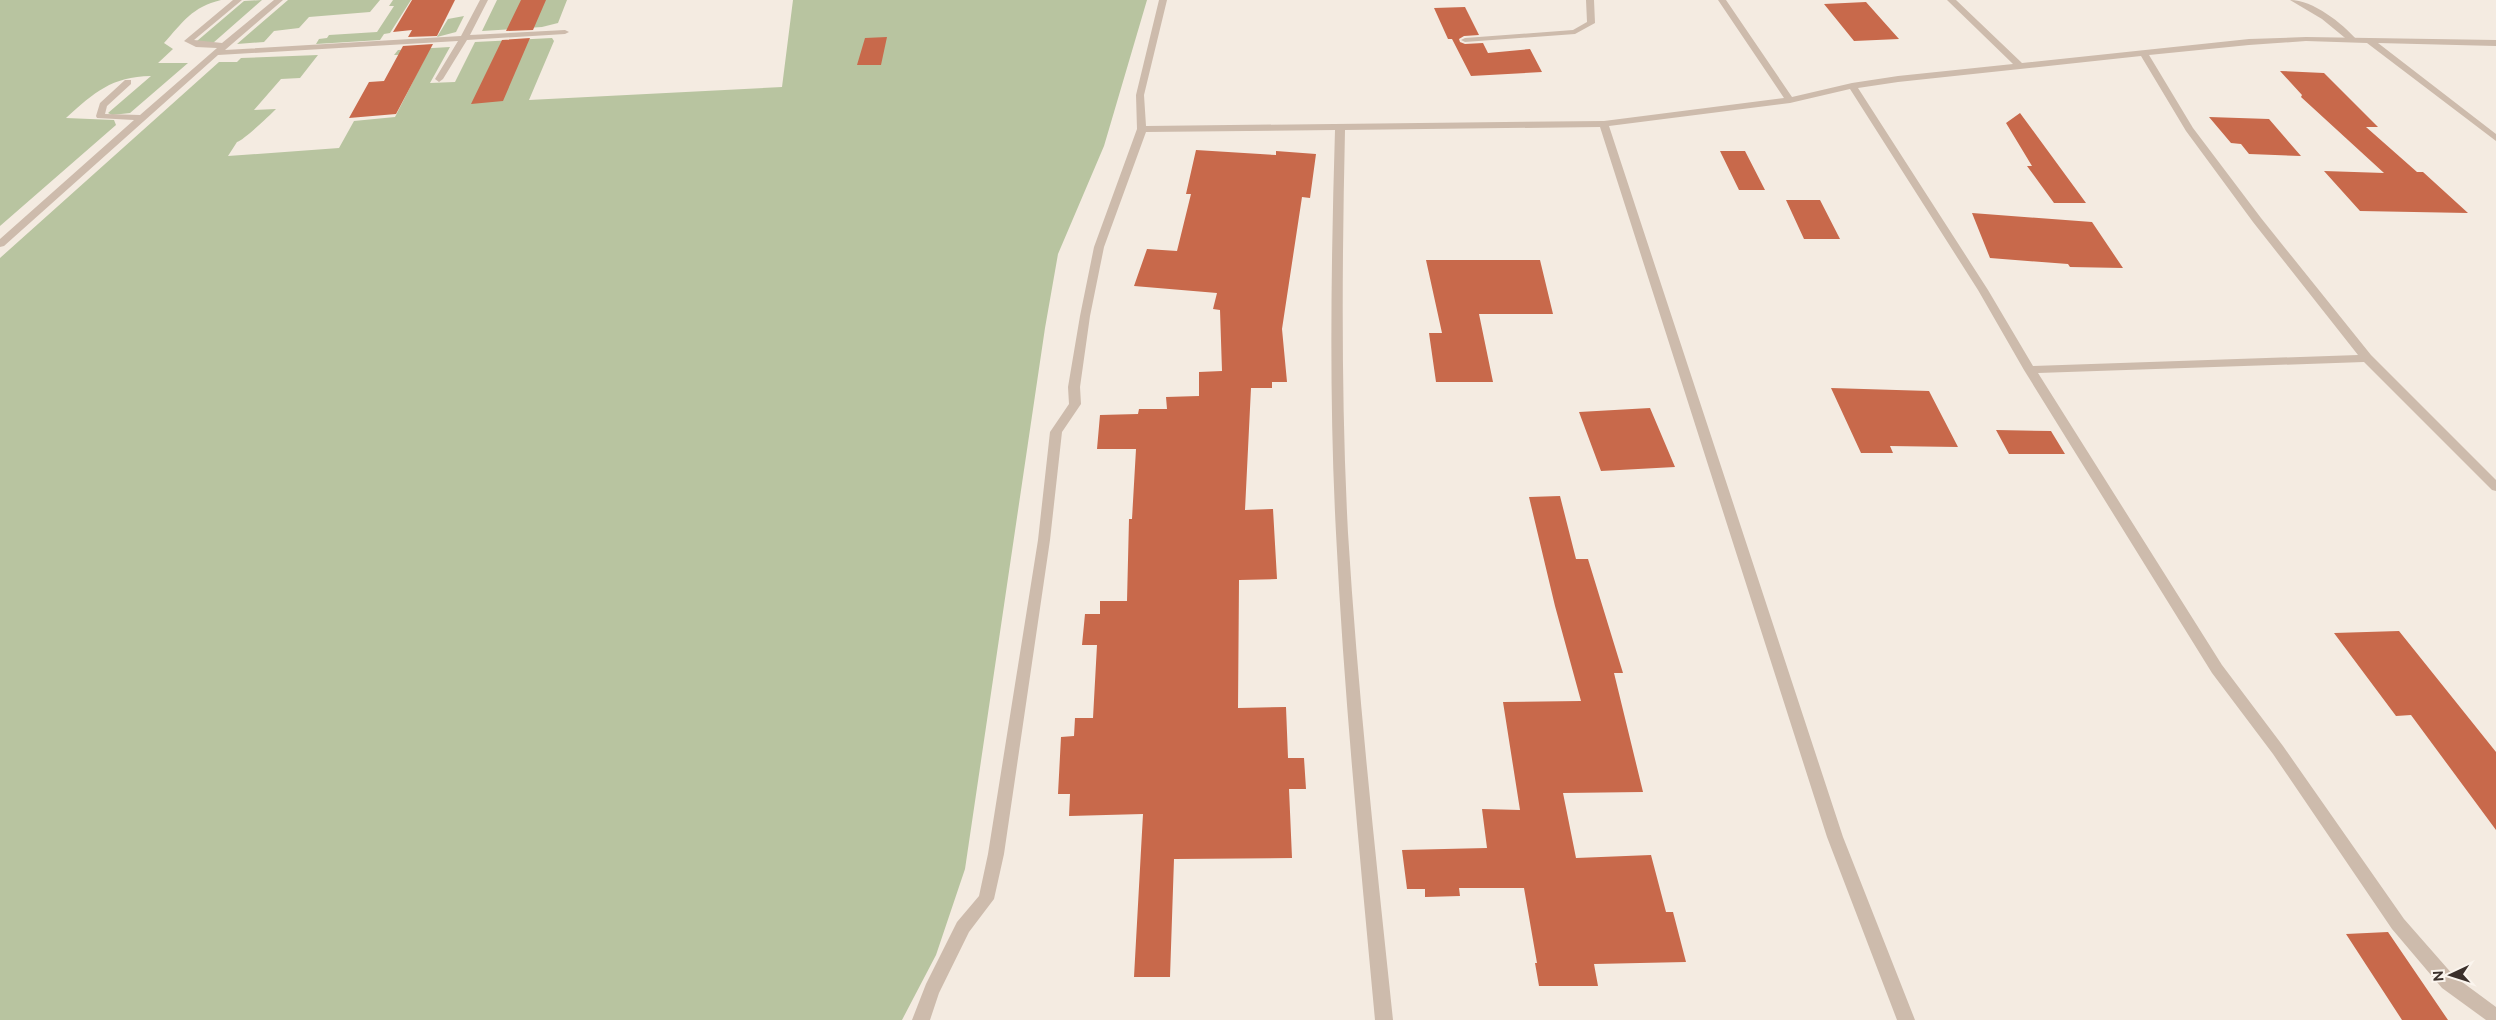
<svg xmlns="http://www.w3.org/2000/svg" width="2496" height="1020" viewBox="0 0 2496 1020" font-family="Raleway,sans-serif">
<rect width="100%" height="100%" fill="#f4ebe1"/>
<path fill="#b8c4a0" d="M0 0H221C192 7 183 22 164 43L173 49 158 63H188L130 113 112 115 108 113 151 76C111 77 95 92 66 118L114 120 116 125 0 226Z
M262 0 213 43 197 41 244 1Z
M288 0H380L370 12 309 17 299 28 274 31 264 42 237 44Z
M393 0H411L390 33 384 34 380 40 316 44 319 39 327 38 329 35 377 32 394 6H389Z
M497 0H567L558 23 542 27 482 31Z
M793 0H1147L1104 146 1058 254 1045 328 965 869 936 955 902 1020H0V258L219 62H237L241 58 318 55 300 78 281 79 254 110 276 109C270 115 243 141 237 142L228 156 339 148 354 121 395 117 427 54 394 55 398 50 450 47 430 83 455 82 475 42 552 38 554 41 529 100 782 87Z
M464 16 456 32 437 37 448 19Z"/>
<path fill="#c8694b" d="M412 0H455L437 36 408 37 412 30 393 32Z
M521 0H546L533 30 506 31Z
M1866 2 1899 39 1854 41 1824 4Z
M1465 7 1479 35 1464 36 1459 39 1460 42 1465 44 1483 43 1488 53 1530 49 1542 72 1471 76 1452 39H1448L1434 8Z
M887 37 881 65H857L865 38Z
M530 38 503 101 471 104 502 40Z
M433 44 396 114 349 118 369 82 384 81 403 46Z
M2280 71 2324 73 2378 127H2366L2417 172H2423L2468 213 2360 211 2324 171 2384 173 2301 97 2302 95Z
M2020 113 2086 203H2054L2027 166H2032L2006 123Z
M2209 117 2269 119 2301 156 2249 154 2241 144 2231 143Z
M1196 150 1276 155V151L1316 154 1310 198 1302 197 1282 329 1287 382H1272V388H1251L1245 510 1273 509 1277 579 1239 580 1238 708 1286 707 1288 758H1304L1306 789H1289L1292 858 1174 859 1170 977H1134L1143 814 1069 816 1070 794H1058L1061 737 1074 736 1075 718H1093L1097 645H1082L1085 614H1100V601H1127L1129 519H1132L1136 449H1097L1100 415 1138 414 1139 409H1167L1166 397 1199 396V372L1222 371 1220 310 1213 309 1217 293 1134 286 1147 249 1177 251 1191 194H1186Z
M1720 151H1745L1765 190H1739Z
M1786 200H1820L1840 239H1804Z
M1972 213 2092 222 2123 268 2070 267 2068 264 1990 258Z
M1426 260H1540L1553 314H1479L1493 382H1436L1429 333H1442Z
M1831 388 1929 391 1958 447 1890 446 1893 453H1861Z
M1650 408 1675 467 1601 471 1579 412Z
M1996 430 2051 431 2065 454H2009Z
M1560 496 1576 559H1588L1623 673H1614L1643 792 1563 793 1576 858 1651 855 1666 912H1673L1686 962 1594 964 1598 986H1539L1535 963H1537L1524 888H1459L1460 896 1425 897V889H1407L1402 850 1487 848 1482 809 1520 810 1503 702 1581 701 1555 606 1529 497Z
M2399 631 2496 752V830L2411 715 2396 716 2334 633Z
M2388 932 2448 1020H2402L2346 934Z"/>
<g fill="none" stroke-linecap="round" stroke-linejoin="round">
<path fill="#cdbbac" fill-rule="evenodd" d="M233 0H242L194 40 222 43 274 0H283L225 50 461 36 480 0H488L470 35 565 30 569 32 565 34 467 40 443 79 439 82 435 79 458 41 218 55 4 246 0 247V239L134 120 97 118 96 116 100 103 125 80H131V84L107 106 105 114 140 115 217 48 196 47 184 41Z
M2290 0C2313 0 2342 23 2357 40L2350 42 2322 19Z"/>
<path fill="#cdbbac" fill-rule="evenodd" d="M1159 0H1167L1144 95 1146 126 1604 121 1784 98 1718 0H1726L1792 97 1852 83 1898 76 2013 64 1947 0H1956L2022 63 2249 39 2306 37 2496 40V46L2378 43 2496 134V141L2367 43 2306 41 2249 45 2149 55 2193 128 2261 218 2371 355 2496 480V491L2492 490 2364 362 2038 373 2222 665 2283 746 2404 919 2454 976 2496 1007V1020H2486L2442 988 2392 929 2273 754 2212 673 2024 370 1978 290 1850 89 1790 103 1609 126 1843 837 1915 1020H1897L1827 837 1600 127 1345 130C1342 264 1341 399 1348 533 1358 696 1376 858 1393 1020H1375C1360 858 1344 696 1336 533 1329 399 1331 264 1335 130L1146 132 1104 247 1090 316 1080 387 1081 404 1062 432 1050 540 1004 854 994 899 969 932 939 993 930 1020H912L926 984 957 922 979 896 988 854 1038 540 1050 432 1069 404 1068 387 1080 316 1094 247 1137 129 1136 95ZM2141 56 2186 131 2253 222 2358 355 2033 366 1988 290 1858 88 1898 82Z
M1586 0H1594L1595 23 1575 34 1465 42 1461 40 1465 38 1573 30 1587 22Z"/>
</g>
<g transform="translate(2451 975) rotate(266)" stroke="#fbf5ee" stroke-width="4" paint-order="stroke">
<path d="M0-4L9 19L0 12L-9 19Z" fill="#3b302b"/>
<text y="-8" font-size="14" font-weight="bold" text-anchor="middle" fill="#3b302b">N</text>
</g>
</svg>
